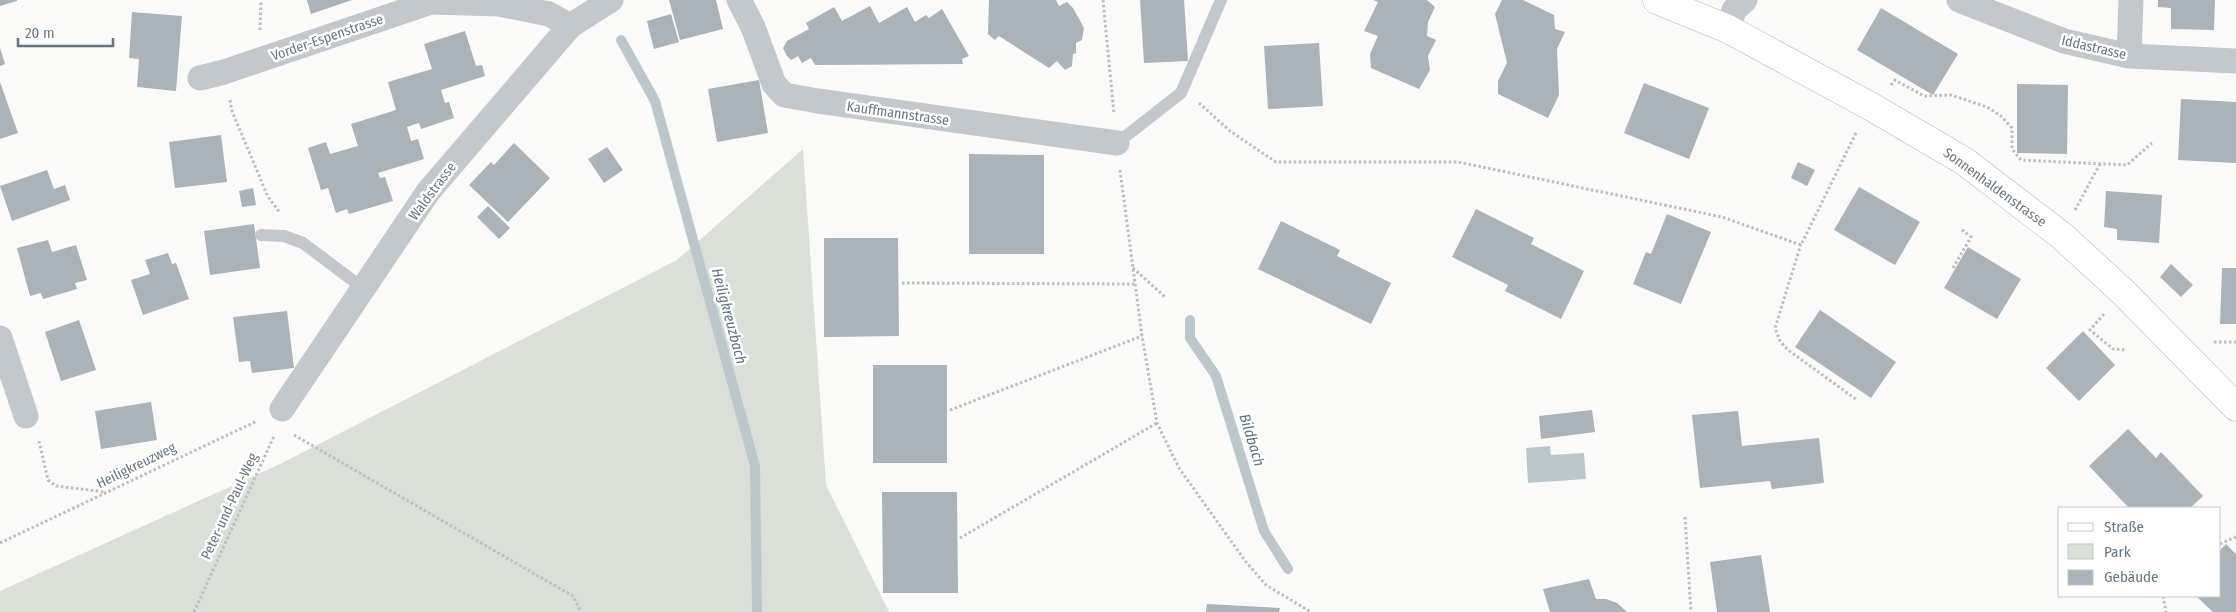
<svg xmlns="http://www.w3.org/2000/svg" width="2236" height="612" viewBox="0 0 2236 612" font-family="'Fira Sans Condensed',sans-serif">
<rect width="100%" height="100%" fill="#fafaf8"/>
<path fill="#dadfd7" d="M803 149 826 485 889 612H0V591L280 464 677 260Z"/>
<path fill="#bbc7cb" d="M1550 446 1551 455 1584 453 1586 479 1528 483 1526 448Z"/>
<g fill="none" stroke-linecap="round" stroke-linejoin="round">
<path stroke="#bbc7cb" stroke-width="10" d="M621 40 655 101 755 466 757 612
M1190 320V338L1216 376 1264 531 1288 569"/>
</g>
<path fill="#aab3b9" d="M0 0H17V1L0 6Z
M307 0H352L311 14Z
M669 0H716L723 29 680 40Z
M989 0H1056L1059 6 1067 2 1073 8 1084 28 1082 40 1076 43V53L1073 54 1072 66 1065 70 1057 61 1049 68 999 36 995 40 988 34Z
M1140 0H1184L1188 61 1144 63Z
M1373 0H1427L1435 7 1428 22 1427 36 1436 40 1428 56 1430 70 1419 89 1371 68 1370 54 1378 36 1364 31 1378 2Z
M1502 0H1523L1554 15 1555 29 1565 32 1557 49 1559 95 1548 118 1498 94V81L1507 63 1495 14Z
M2158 0H2215L2214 30 2171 29V8L2158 7Z
M870 6 879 23 907 7 915 22 926 15 929 18 942 9 969 56 962 59 963 64 815 65 811 58 802 63 798 56 791 60 787 56 783 48 787 41 809 29 806 23 834 7 842 21Z
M1881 8 1958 54 1933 95 1857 50Z
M132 12 182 16 176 91 137 87 139 59 129 58Z
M671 14 679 42 654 49 647 21Z
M465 31 476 66 482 65 485 76 441 90 445 103 449 102 454 118 421 129 419 123 407 127 411 141 418 139 424 159 378 173 380 178 385 177 393 201 349 214 347 209 336 213 328 188 321 190 308 148 326 142 330 154 358 146 351 124 396 110 388 82 432 69 424 44Z
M1319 43 1323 106 1268 109 1264 46Z
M0 48 5 64 0 66Z
M759 80 768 133 717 142 708 89Z
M0 82 18 133 0 139Z
M1644 83 1709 108 1689 159 1624 133Z
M2017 84 2068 85 2067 154 2017 153Z
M2181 99 2236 102V163L2178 160Z
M221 135 227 182 175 188 169 142Z
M514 143 550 178 508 222 469 185 491 162 494 165Z
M607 147 623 170 604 183 588 159Z
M969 154 1044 155V254H969Z
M1798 162 1815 170 1807 186 1791 178Z
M47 170 54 189 65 185 70 200 12 221 0 186Z
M1859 187 1920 222 1895 265 1834 230Z
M253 188 256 205 242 207 239 191Z
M2106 191 2162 195 2159 243 2117 240V229L2104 227Z
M488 206 510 228 499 239 477 217Z
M1476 209 1534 238 1531 244 1584 271 1561 319 1505 291 1508 285 1452 257Z
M1667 214 1711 232 1681 304 1633 284 1646 252 1651 254Z
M1281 221 1340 250 1337 256 1391 283 1371 324 1258 269Z
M254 224 260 268 210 275 204 231Z
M824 238H898L899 336 824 337Z
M48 240 52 252 76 245 87 280 75 283 77 289 43 299 41 293 30 296 17 248Z
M1968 247 2021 279 1997 319 1944 288Z
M168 253 172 264 176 263 189 299 143 315 131 280 150 274 145 260Z
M2171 264 2193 285 2181 297 2160 277Z
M2222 268H2236V324H2220Z
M1820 310 1896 362 1871 398 1795 347Z
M287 311 294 368 252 373 250 361 239 362 233 317Z
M79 320 96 370 61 381 45 332Z
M2083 331 2115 365 2079 401 2046 368Z
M873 365H947V463H873Z
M151 402 157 440 101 449 95 411Z
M1592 410 1595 432 1541 439 1539 416Z
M1738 411 1742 446 1819 438 1824 483 1772 489 1770 481 1700 488 1692 415Z
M2128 429 2156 458 2161 452 2203 496 2190 508H2129L2089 466Z
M882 492H957L958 593H883Z
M2226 544 2236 554V612H2213L2196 596H2220V550Z
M1761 555 1770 612H1717L1710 562Z
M1589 579 1596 599H1606L1617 603 1627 612H1550L1543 589Z
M1207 604 1280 608 1279 612H1206Z"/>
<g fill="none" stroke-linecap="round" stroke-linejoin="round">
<defs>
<path id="secondary" d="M1657 0 1728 29 1870 106 1964 161 2062 236 2123 292 2236 407"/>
</defs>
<use href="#secondary" stroke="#b3babf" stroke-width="29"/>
<path stroke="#bbbfc2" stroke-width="3" stroke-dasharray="2.5 2.5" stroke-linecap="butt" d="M1103 0 1114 114
M260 30 261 0
M1891 85 1895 80 1924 96 1951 95 1987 107 2001 116 2012 128V149L2021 160 2127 165 2152 143
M230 100 232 111 268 197 280 213
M1199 103 1230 131 1276 162H1458L1722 217 1801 245 1857 131
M1120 170 1142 336 1157 423 1179 468 1246 562 1266 585 1311 612
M2075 210 2100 164
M1801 244 1775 328 1780 341 1788 350 1857 400
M1133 268 1165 297
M1953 268 1971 237 1961 229
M902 283 1135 284
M2104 314 2090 330 2113 349 2127 350
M2214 342H2236
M950 410 1142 336
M294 435 573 596 581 612
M39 441 48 480 56 486 106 492
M1685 517 1691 612
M960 538 1157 423
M0 543 257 421
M2220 544 2236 537
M2163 596 2166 612
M194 612 274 436"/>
<path stroke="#c3c8cc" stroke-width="12" d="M1117 143 1181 93 1221 0
M261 235 284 236 303 243 364 289"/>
<path stroke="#c3c8cc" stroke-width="25" d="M739 0 753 27 774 84 784 95 818 101 1117 143
M1959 0 2064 41 2129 56 2236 61
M1728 29 1734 10 1745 0
M2129 56 2131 0
M200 78 224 72 431 2 499 4 549 14 570 26
M0 338 26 416
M282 409 428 192 570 26 611 0"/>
<use href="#secondary" stroke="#fff" stroke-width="28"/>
</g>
<g text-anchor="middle" stroke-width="5" stroke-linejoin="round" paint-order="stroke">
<g font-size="14" fill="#657683" stroke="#fff">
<text transform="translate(327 37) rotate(-19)" y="5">Vorder-Espenstrasse</text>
<text transform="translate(2094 47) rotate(13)" y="5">Iddastrasse</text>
<text transform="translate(898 113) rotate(8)" y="5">Kauffmannstrasse</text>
<text transform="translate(1995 187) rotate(36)" y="5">Sonnenhaldenstrasse</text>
<text transform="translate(432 191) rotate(-53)" y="5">Waldstrasse</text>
<text transform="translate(136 465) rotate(-26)" y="5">Heiligkreuzweg</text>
<text transform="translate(229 506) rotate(-65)" y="5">Peter-und-Paul-Weg</text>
</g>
<g font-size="15" font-style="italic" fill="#60757c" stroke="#fff">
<text transform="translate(729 316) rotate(75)" y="5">Heiligkreuzbach</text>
<text transform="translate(1252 440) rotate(73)" y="5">Bildbach</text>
</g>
</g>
<rect x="2058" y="507" width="162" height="90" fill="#ffffff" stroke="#c1c8cd"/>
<rect x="2068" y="523" width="25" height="8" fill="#ffffff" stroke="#c1c8cd"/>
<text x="2104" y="532" font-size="15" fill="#657683">Straße</text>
<rect x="2068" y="544" width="25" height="15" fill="#dadfd7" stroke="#c1c8cd"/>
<text x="2104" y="557" font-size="15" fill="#657683">Park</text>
<rect x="2068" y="570" width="25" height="15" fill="#aab3b9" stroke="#c1c8cd"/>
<text x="2104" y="582" font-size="15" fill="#657683">Gebäude</text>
<path d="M18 38v8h95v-8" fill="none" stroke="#657683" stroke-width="2.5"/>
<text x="25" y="38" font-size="15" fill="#657683" stroke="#ffffff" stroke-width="4" paint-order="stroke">20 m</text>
</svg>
